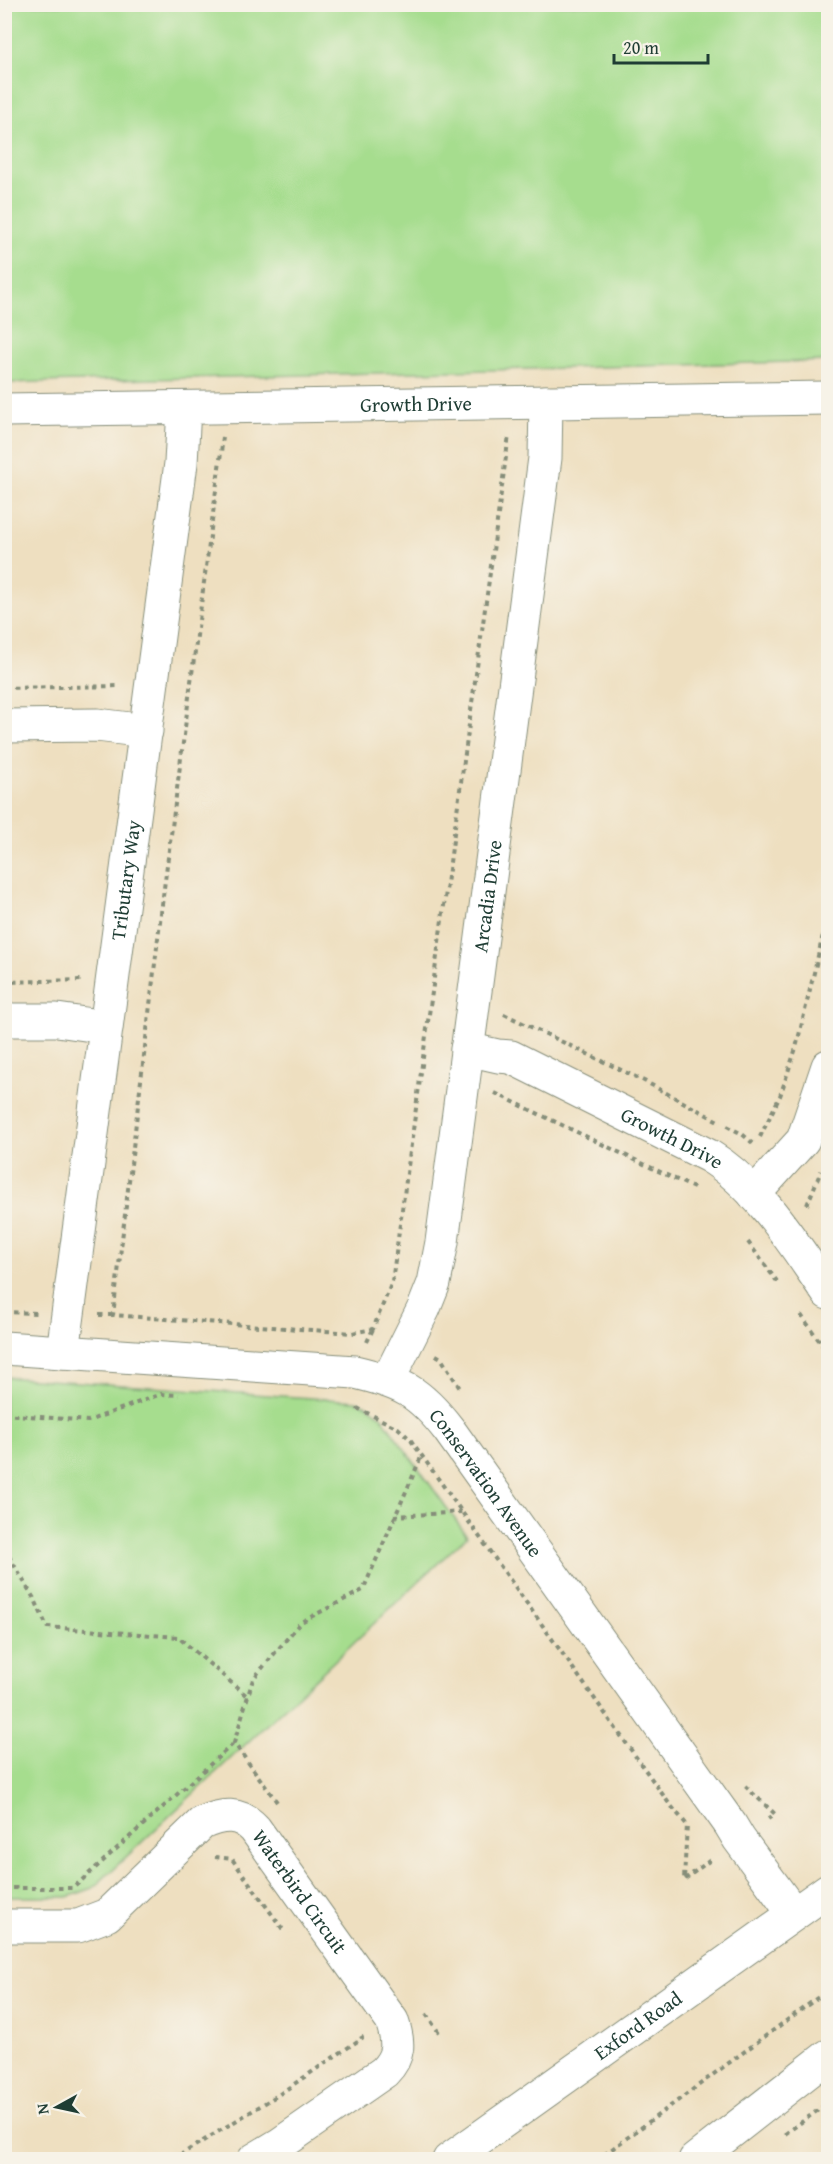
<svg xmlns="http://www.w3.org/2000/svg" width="833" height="2164" viewBox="0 0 833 2164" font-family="'Gentium Book Plus',serif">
<rect width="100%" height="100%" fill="#f7f3e8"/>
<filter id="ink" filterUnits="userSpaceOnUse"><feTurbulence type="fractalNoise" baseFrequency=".0167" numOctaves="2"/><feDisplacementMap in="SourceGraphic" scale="12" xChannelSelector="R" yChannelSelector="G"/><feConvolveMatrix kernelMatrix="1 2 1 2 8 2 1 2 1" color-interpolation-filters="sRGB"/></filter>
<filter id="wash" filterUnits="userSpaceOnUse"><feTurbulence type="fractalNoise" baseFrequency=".008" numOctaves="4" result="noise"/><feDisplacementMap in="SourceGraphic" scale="24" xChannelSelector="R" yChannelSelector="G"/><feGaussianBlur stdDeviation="1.35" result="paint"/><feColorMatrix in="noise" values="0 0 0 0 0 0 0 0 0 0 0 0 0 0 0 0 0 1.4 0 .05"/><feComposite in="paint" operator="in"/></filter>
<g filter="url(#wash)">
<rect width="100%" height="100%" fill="#eedfc0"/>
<path fill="#a6dd8e" stroke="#628d61" stroke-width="1.5" d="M4 5H828V361L5 383Z
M4 1377 356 1401 367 1405 381 1416 467 1536 93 1888 68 1897H5Z"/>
</g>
<g filter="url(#ink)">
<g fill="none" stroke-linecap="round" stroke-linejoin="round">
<defs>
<g id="minor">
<path id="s1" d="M4 410 828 398"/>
<path d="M4 726 97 725 146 731"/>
<path d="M4 1020H57L106 1027"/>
<path id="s2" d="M467 1049 498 1056 511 1057 709 1156C759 1186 795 1246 828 1293"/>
<path d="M754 1194 803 1140 828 1066"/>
<path id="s3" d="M4 1348 355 1372C402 1383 419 1391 449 1430L730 1824 739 1839 794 1914"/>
<path id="s4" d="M63 1352 181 463 184 408"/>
<path id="s5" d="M388 1380 424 1308 434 1283 442 1242 545 458 546 402"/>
<path id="s6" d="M4 1926H78L107 1915 202 1823C223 1814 239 1812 255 1829L392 2021C399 2042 400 2056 384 2072L279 2145 254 2160"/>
<path id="s7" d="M449 2160 828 1890"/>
<path d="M695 2160 828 2056"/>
</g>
</defs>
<use href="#minor" stroke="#868e7a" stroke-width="35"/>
<path stroke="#868e7a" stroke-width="4" stroke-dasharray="4.5 4.5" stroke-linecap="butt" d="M223 437 164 888 113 1315 352 1333 373 1329 392 1282 509 435
M4 688 121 686
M4 982 82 980
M504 1014 644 1081 720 1122
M495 1093 696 1189
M727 1126 742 1134 755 1145
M760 1137 780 1096 796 1048 823 935 828 903
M807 1205 821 1171
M748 1242 779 1284
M4 1312 36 1313
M99 1315H113
M801 1315 828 1353
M367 1342 373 1329H374
M436 1355 441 1358 461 1390
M357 1408 398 1428 410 1439 668 1802 687 1825 684 1879
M4 1414 88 1421 161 1394 179 1395
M394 1516 463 1512
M4 1548 36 1602 47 1627 178 1637 247 1696
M745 1786 775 1814 765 1821
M277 1802 234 1743 253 1679 301 1622 363 1590 422 1455
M215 1857 232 1859 284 1931
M685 1879 713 1858
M4 1888H73L234 1743
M426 2014 440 2034
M785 2134 828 2103
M172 2160 278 2095 362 2038 361 2036
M597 2160 828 1990"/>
<use href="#minor" stroke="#fff" stroke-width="33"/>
</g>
</g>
<g text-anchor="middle" stroke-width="4.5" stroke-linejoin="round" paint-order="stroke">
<g font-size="20" fill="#1f3d34" stroke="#f7f3e8">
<text dy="7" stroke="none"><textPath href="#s1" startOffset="412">Growth Drive</textPath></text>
<text dy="7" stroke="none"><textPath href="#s4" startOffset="476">Tributary Way</textPath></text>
<text dy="7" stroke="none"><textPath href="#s5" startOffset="498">Arcadia Drive</textPath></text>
<text dy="7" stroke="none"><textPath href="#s2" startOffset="225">Growth Drive</textPath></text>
<text dy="7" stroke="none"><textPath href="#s3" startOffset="530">Conservation Avenue</textPath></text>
<text dy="7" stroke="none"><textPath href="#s6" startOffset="372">Waterbird Circuit</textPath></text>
<text dy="7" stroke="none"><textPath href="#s7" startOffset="232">Exford Road</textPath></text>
</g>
</g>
<rect width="833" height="2164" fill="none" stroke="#f7f3e8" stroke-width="24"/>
<g transform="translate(57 2107) rotate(262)" stroke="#f7f3e8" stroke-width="4.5" paint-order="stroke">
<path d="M0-4.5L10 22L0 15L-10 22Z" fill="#1f3d34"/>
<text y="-9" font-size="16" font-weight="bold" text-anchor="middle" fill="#1f3d34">N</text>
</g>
<path d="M614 54v9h94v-9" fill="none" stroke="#1f3d34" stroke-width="3"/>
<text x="623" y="54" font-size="18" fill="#1f3d34" stroke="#f7f3e8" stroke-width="4.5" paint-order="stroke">20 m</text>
</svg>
